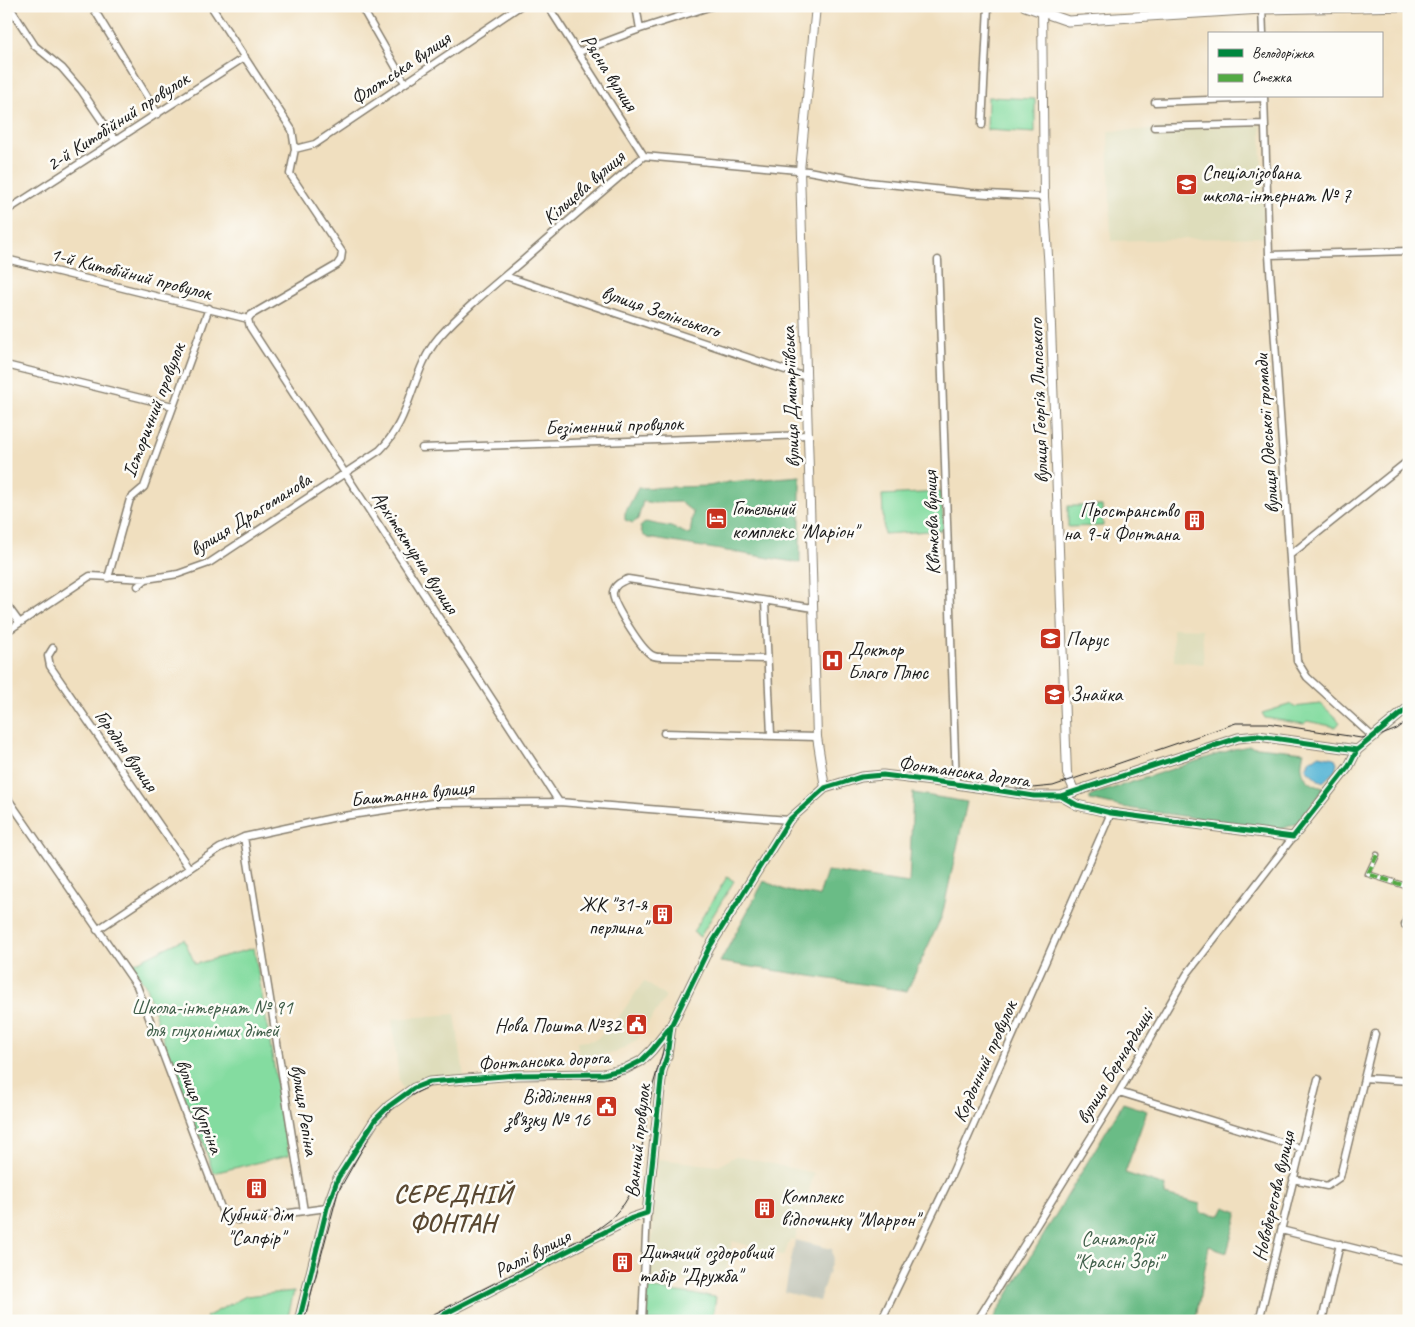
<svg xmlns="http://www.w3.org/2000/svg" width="1415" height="1327" viewBox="0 0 1415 1327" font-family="Caveat,sans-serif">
<rect width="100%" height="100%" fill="#fdfcf7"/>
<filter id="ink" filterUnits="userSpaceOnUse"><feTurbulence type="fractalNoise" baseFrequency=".02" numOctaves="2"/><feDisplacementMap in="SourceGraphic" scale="10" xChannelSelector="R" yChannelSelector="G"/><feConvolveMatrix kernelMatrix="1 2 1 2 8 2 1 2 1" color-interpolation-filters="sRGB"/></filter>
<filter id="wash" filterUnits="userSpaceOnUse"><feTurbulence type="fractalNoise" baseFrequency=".0096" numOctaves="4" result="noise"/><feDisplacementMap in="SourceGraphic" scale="20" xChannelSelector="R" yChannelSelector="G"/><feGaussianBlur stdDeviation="1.12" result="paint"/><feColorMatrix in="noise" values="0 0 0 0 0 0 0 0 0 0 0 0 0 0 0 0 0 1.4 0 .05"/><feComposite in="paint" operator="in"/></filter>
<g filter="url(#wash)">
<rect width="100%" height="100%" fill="#f0dfbf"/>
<path fill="#deddbb" d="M1261 125 1264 237 1111 241 1108 131Z
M1173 628 1202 629 1204 664 1174 661Z
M644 981 666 997 636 1041 615 1053 579 1057 577 1042 595 1040 614 1024Z
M455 1014 464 1077 412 1085 403 1091 399 1081 392 1019Z
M735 1156 814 1173 795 1240 790 1239 784 1256 732 1241 724 1285 649 1278 658 1159 719 1166Z"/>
<path fill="#c3c6b9" d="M795 1240 832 1249 833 1257 819 1301 785 1292Z"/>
<path fill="#84dca0" stroke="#507c5e" d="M988 97 1035 99V133L987 130Z
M941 492 944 530 884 534 882 495Z
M1068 506H1102L1103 526 1068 527Z
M1292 704 1294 707 1321 704 1340 722 1336 727 1307 721 1304 724 1265 718 1262 713Z
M727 877 734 881 700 937 693 932Z
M184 939 195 964 254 948 289 1155 213 1173 201 1136H195L145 984 130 965Z
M647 1288 716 1297 712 1321H646Z
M294 1291 287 1321H208L206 1317 246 1296Z"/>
<path fill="#6bbc86" stroke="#446c51" d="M800 476V563L648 538 643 535 640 527 646 522 671 527 690 535 693 512 680 502 653 503 643 501 638 519 633 523 625 520V513L638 488 709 486 729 482Z
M1249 746 1304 752C1298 771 1304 784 1324 788L1298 823 1279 830 1127 808 1090 800V797L1095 794 1234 749Z
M913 793 967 802 942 916 907 991 720 962 764 881 787 891 819 896 827 871 909 883Z
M1123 1103 1147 1111 1125 1173 1165 1186V1195L1200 1204V1213L1221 1215 1225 1207 1238 1212 1227 1252 1209 1246 1196 1318 1201 1321H992Z"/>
<path fill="#57b5d6" stroke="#3a6879" d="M1319 755 1335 758 1337 764 1335 771 1322 783 1306 769 1310 759H1314Z"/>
</g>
<g filter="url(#ink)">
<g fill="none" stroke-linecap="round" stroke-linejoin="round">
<defs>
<path id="pedestrian" d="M1377 855 1368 874 1409 887"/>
<path id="minor" d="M9 6 35 46 62 68 81 90 115 140
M92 6 158 114
M211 6 292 130 295 149 290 174 342 252 341 259 337 265 251 315 248 319
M361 6 405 83
M548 6 644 156
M636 6 640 29
M1262 6 1263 34
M579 52 640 29 712 6
M1264 96 1269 255 1297 661 1307 677 1373 737
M1155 102 1264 98
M982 125 988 6
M1154 127 1265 124
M295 149 315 144 520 6
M6 211 245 57
M1269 255 1409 251
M6 259 248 319
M938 260 956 784
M505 276 806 377
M248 319 250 327 559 802
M6 365 173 406
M422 448 808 435
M1290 555 1409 460
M108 578 130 499 144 487 209 308
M138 586 146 579
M765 601 771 735
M6 604 19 622
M6 632 90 576 146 579 178 574 209 563 380 450C412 419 411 370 439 337 463 310 493 286 520 263 561 227 603 191 644 156L808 171 869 182 971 193 1044 197
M53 648 48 656 50 666 189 868
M767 659 660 657C656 657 652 656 649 653 640 646 611 602 613 592 615 584 621 582 628 579L813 608
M664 733 817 737
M6 796 137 986 223 1213 229 1218 237 1220 327 1208
M244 837 304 1211
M1405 925 1409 911
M97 930 220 848 244 837 337 817 433 803 559 802 789 820
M1364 1078 1409 1081
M1119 1092 1300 1148
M1293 1179 1327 1186 1340 1177 1375 1034
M1281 1230 1409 1262
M642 1321 647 1213
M881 1321 951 1176 1111 813
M977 1321 1119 1092 1187 974 1293 837
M1259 1321 1318 1079
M1322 1321 1340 1244"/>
<path id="tertiary" d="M816 6 800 170 817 737 825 788
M1042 6 1044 197 1049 270 1067 774 1075 792"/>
<path id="secondary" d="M1025 6 1068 21 1262 9 1409 6
M1061 796 1077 805 1111 813 1293 837 1349 766 1357 750 1409 707
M299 1321 327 1208 338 1178 375 1120 389 1106 414 1088 429 1082 516 1075 603 1074 625 1069 641 1061 652 1050 671 1026 709 948 789 820 825 788 861 777 883 775 956 784 1034 796H1061L1238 738 1258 736 1357 750
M431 1321 632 1218 647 1213 662 1071 667 1056 671 1026"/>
</defs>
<use href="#pedestrian" stroke="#867e6e" stroke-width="7"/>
<use href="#minor" stroke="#867e6e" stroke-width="9"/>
<use href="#tertiary" stroke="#867e6e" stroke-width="10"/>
<use href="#secondary" stroke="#867e6e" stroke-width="11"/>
<use href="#pedestrian" stroke="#fff" stroke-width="4.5"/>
<use href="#minor" stroke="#fff" stroke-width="6"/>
<use href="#tertiary" stroke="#fff" stroke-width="8"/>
<use href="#secondary" stroke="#fff" stroke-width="9"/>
<path stroke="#1c1c1c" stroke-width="1" d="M304 1321 338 1192 377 1123 402 1100 432 1085 508 1078 587 1079 614 1077 637 1068 656 1049 708 948 787 818 822 787 859 775 882 773 1012 790 1053 786 1236 723H1267L1361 738 1379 736 1397 729 1409 720
M421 1321 591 1234 610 1220 624 1204 635 1186 653 1085 666 1041"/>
<path stroke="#52a943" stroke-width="4" stroke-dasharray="8 4" stroke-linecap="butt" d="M1377 855 1368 874 1409 887
M1405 925 1409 911"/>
<defs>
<path id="cycleway" d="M1061 796 1077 805 1111 813 1293 837 1349 766 1357 750 1409 707
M299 1321 327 1208 338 1178 375 1120 389 1106 414 1088 429 1082 516 1075 603 1074 625 1069 641 1061 652 1050 671 1026 709 948 789 820 825 788 861 777 883 775 956 784 1034 796H1061L1238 738 1258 736 1357 750
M431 1321 632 1218 647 1213 662 1071 667 1056 671 1026"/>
</defs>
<use href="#cycleway" stroke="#fdfcf7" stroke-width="8"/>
<use href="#cycleway" stroke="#00873e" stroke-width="5"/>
</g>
</g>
<defs>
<symbol id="school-square" viewBox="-11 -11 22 22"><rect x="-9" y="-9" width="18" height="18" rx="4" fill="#c8321e" stroke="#fdfcf7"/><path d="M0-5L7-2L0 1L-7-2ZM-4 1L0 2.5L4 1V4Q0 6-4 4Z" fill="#fff"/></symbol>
<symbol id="hotel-square" viewBox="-11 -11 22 22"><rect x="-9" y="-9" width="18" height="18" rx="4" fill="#c8321e" stroke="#fdfcf7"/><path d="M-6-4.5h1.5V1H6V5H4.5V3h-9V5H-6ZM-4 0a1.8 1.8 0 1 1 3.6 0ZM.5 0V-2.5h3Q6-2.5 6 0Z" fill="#fff"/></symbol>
<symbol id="building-square" viewBox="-11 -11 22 22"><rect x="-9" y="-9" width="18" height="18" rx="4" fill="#c8321e" stroke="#fdfcf7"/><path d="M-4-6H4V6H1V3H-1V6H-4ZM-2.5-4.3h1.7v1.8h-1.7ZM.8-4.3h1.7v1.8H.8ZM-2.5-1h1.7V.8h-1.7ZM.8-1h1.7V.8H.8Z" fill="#fff"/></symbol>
<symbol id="hospital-square" viewBox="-11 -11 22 22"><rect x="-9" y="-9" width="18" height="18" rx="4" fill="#c8321e" stroke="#fdfcf7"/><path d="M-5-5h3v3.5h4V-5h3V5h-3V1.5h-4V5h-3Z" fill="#fff"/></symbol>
<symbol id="civic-square" viewBox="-11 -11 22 22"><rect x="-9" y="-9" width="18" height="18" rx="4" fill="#c8321e" stroke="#fdfcf7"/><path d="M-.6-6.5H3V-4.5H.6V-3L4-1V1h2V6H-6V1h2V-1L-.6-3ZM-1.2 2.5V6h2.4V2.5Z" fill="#fff"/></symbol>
</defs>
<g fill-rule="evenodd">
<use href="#school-square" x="1174" y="172" width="25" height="25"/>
<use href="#hotel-square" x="704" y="506" width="25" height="25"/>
<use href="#building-square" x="1182" y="508" width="25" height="25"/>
<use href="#school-square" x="1038" y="626" width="25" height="25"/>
<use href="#hospital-square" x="820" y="648" width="25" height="25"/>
<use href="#school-square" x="1042" y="682" width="25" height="25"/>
<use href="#building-square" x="650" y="902" width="25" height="25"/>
<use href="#civic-square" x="624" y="1012" width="25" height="25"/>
<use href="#civic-square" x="594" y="1094" width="25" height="25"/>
<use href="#building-square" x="244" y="1176" width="25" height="25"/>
<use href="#building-square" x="752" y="1196" width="25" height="25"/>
<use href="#building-square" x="610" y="1250" width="25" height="25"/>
</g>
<g text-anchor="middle" stroke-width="5" stroke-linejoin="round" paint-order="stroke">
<g font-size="20" fill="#1c1c1c" stroke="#fdfcf7">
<text transform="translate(400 68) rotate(-34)" y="7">Флотська вулиця</text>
<text transform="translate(610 72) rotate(57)" y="7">Рясна вулиця</text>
<text transform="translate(117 121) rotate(-33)" y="7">2-й Китобійний провулок</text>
<text transform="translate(583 187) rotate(-41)" y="7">Кільцева вулиця</text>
<text transform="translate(131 273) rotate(14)" y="7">1-й Китобійний провулок</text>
<text transform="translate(661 311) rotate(19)" y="7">вулиця Зелінського</text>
<text transform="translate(790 397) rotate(-92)" y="7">вулиця Дмитріївська</text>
<text transform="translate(1038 401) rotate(-92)" y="7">вулиця Георгія Липського</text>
<text transform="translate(153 410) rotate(-69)" y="7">Історичний провулок</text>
<text transform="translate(614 425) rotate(-2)" y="7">Безіменний провулок</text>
<text transform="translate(1266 434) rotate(-94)" y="7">вулиця Одеської громади</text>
<text transform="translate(250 514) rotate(-32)" y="7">вулиця Драгоманова</text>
<text transform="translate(931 523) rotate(-92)" y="7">Квіткова вулиця</text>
<text transform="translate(416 552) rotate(57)" y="7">Архітектурна вулиця</text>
<text transform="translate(127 750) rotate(55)" y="7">Городня вулиця</text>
<text transform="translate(964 771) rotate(8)" y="7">Фонтанська дорога</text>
<text transform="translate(412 793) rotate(-6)" y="7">Баштанна вулиця</text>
<text transform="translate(544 1060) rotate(-3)" y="7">Фонтанська дорога</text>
<text transform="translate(984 1061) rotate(-66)" y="7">Кордонний провулок</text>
<text transform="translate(1114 1066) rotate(-59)" y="7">вулиця Бернардацці</text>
<text transform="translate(200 1106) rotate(69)" y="7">вулиця Купріна</text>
<text transform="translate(305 1110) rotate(81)" y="7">вулиця Рєпіна</text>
<text transform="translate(637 1141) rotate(-84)" y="7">Ванний провулок</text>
<text transform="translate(1273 1196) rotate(-77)" y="7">Новоберегова вулиця</text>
<text transform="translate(532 1253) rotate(-27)" y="7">Раллі вулиця</text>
</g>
<g font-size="20" fill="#1c1c1c" stroke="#fdfcf7" text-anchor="start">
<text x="1202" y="179">Спеціалізована<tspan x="1202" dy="23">школа-інтернат № 7</tspan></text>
<text x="732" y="515">Готельний<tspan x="732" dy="23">комплекс "Маріон"</tspan></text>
<text x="1179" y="517" text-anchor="end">Пространство<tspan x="1179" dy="23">на 9-й Фонтана</tspan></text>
<text x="1066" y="646">Парус</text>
<text x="848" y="656">Доктор<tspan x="848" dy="23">Благо Плюс</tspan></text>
<text x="1070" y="701">Знайка</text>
<text x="647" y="911" text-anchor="end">ЖК "31-я<tspan x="647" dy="23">перлина"</tspan></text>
<text x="621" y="1032" text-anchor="end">Нова Пошта №32</text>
<text x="590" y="1103" text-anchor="end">Відділення<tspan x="590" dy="23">зв'язку № 16</tspan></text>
<text x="781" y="1203">Комплекс<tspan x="781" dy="23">відпочинку "Маррон"</tspan></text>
<text x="256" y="1221" text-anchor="middle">Кубний дім<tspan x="256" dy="23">"Сапфір"</tspan></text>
<text x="639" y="1259">Дитячий оздоровчий<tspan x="639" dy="23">табір "Дружба"</tspan></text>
</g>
<g font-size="20" fill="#405f4a" stroke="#fdfcf7">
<text x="212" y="1014">Школа-інтернат № 91<tspan x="212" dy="23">для глухонімих дітей</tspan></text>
<text x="1118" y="1245">Санаторій<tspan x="1118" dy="23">"Красні Зорі"</tspan></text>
</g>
<g font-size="25" font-weight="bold" letter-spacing="1" fill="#5a4831" stroke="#fdfcf7">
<text x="453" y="1202">СЕРЕДНІЙ<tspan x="453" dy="29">ФОНТАН</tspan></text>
</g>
</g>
<rect width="1415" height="1327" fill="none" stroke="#fdfcf7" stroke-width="25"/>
<rect x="1208" y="32" width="175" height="65" fill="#fdfcf7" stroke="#a3a29f"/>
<rect x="1218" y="49" width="25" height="8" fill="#00873e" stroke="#a3a29f"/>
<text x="1252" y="58" font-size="15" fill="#1c1c1c">Велодоріжка</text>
<rect x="1218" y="74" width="25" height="8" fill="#52a943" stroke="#a3a29f"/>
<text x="1252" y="82" font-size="15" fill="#1c1c1c">Стежка</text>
</svg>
